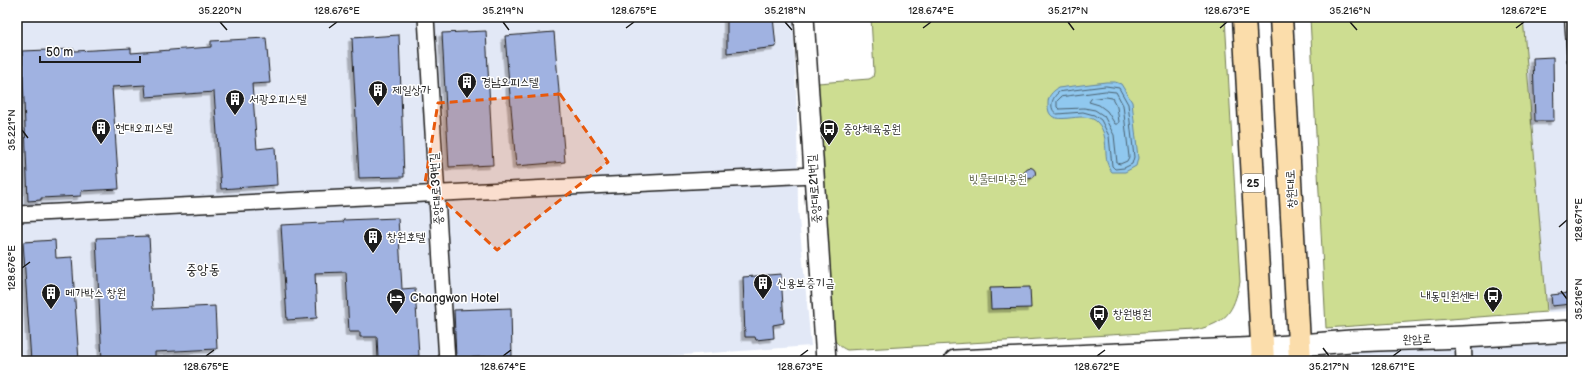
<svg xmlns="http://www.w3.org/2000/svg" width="1589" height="378" viewBox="0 0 1589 378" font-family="'Balsamiq Sans','Poor Story',sans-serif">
<defs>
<filter id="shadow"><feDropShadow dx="-3.5" dy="3.5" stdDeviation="0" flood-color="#0004"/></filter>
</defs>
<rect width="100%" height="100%" fill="#fff"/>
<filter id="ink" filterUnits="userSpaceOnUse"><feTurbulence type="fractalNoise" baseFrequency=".025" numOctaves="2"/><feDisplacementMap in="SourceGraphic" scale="8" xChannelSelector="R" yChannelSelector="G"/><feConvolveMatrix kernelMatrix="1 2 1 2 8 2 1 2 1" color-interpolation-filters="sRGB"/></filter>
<g filter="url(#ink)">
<path fill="#e2e8f6" d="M17 17H793L797 114 798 209 811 346 595 361H17Z
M1523 17H1572V311L1547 312Z
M1572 343V361H1341L1352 352Z"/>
<path fill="#cddd91" stroke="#747c56" d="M871 17H1225L1240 282C1233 313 1227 322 1196 330L847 350C840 347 836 343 832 336L818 83 869 79 873 77 874 72Z
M1310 17H1523L1547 312 1326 328Z"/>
<path fill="#90c8ef" stroke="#62839b" d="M1106 82H1115L1121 84 1132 102 1138 158 1136 166 1125 172H1112C1101 160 1111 138 1098 123 1084 106 1046 134 1048 103 1048 96 1052 92 1058 88Z"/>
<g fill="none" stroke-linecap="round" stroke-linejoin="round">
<path stroke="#4a6170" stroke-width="1" d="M1106 86 1119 88 1128 104 1134 157 1132 164 1124 168 1115 169 1112 166 1109 136 1101 120 1094 115 1083 112 1057 114C1048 109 1052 97 1059 92Z
M1106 91 1116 92 1123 105 1129 157 1127 161 1120 164 1117 163 1114 135 1104 116 1095 110 1084 108 1059 109 1057 107V101L1061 97Z
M1106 97 1112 98 1117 107 1119 122 1118 124H1115L1107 111 1099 105 1089 102 1091 99Z"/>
</g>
<path fill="#a0b2e1" stroke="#1c1c1c" filter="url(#shadow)" d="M727 17H773L776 47 727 53Z
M486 31 493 165 449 167 442 33Z
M554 32 565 162 516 166 505 36Z
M399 35 404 177 359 178 352 38Z
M266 38 270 83 252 84 257 149 275 147 277 185 221 189 214 92 146 97 145 85 112 87 119 189 81 191V196L41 198V200L28 201 22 51 74 49 75 51 131 48V53L211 47V41Z
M1553 57 1554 121H1535L1533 58Z
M1024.5 173a5.5 5.5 0 1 1 11 0a5.5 5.5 0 1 1-11 0Z
M398 218 402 289 415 288 419 356 378 358 377 337H360V332H349L346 272 315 273 317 318 287 320 281 225 344 222 343 220Z
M149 236 153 309 215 306 217 349 155 352V361H102L96 238Z
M55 240 56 258 72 257 79 361H31L23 242Z
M781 274 784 323 773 325 774 338 756 340 755 337H745L743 277Z
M1030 287 1031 308 991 309 990 288Z
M1570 293 1571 304 1552 306 1551 295Z
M511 308 512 356 456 358 454 310Z"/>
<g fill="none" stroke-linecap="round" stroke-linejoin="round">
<defs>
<path id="service" d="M1569 17 1572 61"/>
<path id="minor" d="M426 17 447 361
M17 214 813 175
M1463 337 1464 361"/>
<path id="tertiary" d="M804 17 826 361"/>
<path id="secondary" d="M955 361 1262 348 1351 341 1463 337 1572 331"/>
<path id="primary" d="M1244 17 1263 361
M1281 17 1300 361"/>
</defs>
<use href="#service" stroke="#1c1c1c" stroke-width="11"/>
<use href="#minor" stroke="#1c1c1c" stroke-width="18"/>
<use href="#tertiary" stroke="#1c1c1c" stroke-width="22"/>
<use href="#secondary" stroke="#1c1c1c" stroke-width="24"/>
<use href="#primary" stroke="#1c1c1c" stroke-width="25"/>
<use href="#service" stroke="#fff" stroke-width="8"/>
<use href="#minor" stroke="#fff" stroke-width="15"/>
<use href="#tertiary" stroke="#fff" stroke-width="19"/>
<use href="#secondary" stroke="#fff" stroke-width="21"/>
<use href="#primary" stroke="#fbddab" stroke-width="22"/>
</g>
</g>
<path fill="#e8590c" fill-opacity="0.2" stroke="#e8590c" stroke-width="3" stroke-dasharray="8 5" stroke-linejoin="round" d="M560 94 608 162 497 250 425 183 438 103Z"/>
<path fill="none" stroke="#1c1c1c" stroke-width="1.5" d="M220 22 227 30M503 22 509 30M785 22 792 30M1068 22 1074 30M1350 22 1357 30M329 28 337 22M626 28 634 22M923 28 931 22M1220 28 1227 22M1516 28 1524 22M22 130 28 138M1559 227 1567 220M22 268 30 262M1561 291 1567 299M1323 348 1329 356M206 356 214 350M503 356 511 350M800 356 808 350M1097 356 1105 350M1393 356 1401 350"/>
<defs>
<symbol id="building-pin" viewBox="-11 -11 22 30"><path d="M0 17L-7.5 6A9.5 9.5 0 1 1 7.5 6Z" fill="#1c1c1c" stroke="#fff"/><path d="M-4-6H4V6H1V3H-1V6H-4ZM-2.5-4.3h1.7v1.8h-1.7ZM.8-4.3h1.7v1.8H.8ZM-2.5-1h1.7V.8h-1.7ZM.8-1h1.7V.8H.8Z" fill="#fff"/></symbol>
<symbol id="bus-pin" viewBox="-11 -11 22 30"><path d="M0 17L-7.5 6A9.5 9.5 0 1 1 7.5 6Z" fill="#1c1c1c" stroke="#fff"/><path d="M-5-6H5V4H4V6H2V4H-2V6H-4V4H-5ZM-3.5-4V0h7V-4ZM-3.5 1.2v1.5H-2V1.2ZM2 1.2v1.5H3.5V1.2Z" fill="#fff"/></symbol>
<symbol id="hotel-pin" viewBox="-11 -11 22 30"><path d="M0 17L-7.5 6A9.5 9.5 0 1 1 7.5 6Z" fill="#1c1c1c" stroke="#fff"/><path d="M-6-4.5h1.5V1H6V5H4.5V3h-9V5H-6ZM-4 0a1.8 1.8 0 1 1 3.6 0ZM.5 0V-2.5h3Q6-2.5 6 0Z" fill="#fff"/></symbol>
</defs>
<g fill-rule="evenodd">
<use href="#building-pin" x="456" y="71" width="22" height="30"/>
<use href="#building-pin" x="367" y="79" width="22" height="30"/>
<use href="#building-pin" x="224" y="88" width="22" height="30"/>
<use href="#building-pin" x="90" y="117" width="22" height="30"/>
<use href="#bus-pin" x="818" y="118" width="22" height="30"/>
<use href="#building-pin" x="362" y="226" width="22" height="30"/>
<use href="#building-pin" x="752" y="272" width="22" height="30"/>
<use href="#building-pin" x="40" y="282" width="22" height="30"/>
<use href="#bus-pin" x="1482" y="285" width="22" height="30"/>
<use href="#hotel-pin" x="385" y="287" width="22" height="30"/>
<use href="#bus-pin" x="1088" y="303" width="22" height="30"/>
</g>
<g text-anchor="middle" stroke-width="3" stroke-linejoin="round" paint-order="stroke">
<rect fill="#fff" stroke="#606060" stroke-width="1" x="1242" y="174" width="22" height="18" rx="3"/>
<g font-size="11" font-weight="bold" fill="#1c1c1c">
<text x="1253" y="187">25</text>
</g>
<g font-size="12" fill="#1c1c1c" stroke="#fff" text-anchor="start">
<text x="481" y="86">경남오피스텔</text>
<text x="392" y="94">제일상가</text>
<text x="249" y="103">서광오피스텔</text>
<text x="115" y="132">현대오피스텔</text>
<text x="843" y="133">중앙체육공원</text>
<text x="387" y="241">창원호텔</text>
<text x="777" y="287">신용보증기금</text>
<text x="65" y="297">메가박스 창원</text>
<text x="1479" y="300" text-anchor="end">내동민원센터</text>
<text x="410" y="302">Changwon Hotel</text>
<text x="1113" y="318">창원병원</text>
</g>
<g font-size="12" fill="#5a6045" stroke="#fff">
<text x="998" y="183">빗물테마공원</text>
</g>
<g font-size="12" fill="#1c1c1c" stroke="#fff">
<text transform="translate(436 189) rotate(-94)" y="4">중앙대로39번길</text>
<text transform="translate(814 189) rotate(-94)" y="4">중앙대로21번길</text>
<text transform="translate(1291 189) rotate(-93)" y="4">창원대로</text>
<text transform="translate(1417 339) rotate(-2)" y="4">완암로</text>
</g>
<g font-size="14" fill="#1c1c1c" stroke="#fff">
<text x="203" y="274">중앙동</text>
</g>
</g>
<rect width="1589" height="378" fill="none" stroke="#fff" stroke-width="44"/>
<path d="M40 56v6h100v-6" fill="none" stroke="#1c1c1c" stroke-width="2"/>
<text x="46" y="56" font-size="12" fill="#1c1c1c" stroke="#ffffff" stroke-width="3" paint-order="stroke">50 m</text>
<rect x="22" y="22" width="1545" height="334" fill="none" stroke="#1c1c1c" stroke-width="1.5"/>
<g font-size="10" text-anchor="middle" fill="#1c1c1c">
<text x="220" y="14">35.220°N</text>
<text x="337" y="14">128.676°E</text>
<text x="503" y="14">35.219°N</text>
<text x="634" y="14">128.675°E</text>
<text x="785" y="14">35.218°N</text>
<text x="931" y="14">128.674°E</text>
<text x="1068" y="14">35.217°N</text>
<text x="1227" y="14">128.673°E</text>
<text x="1350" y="14">35.216°N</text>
<text x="1524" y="14">128.672°E</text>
<text transform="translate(11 130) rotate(-90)" y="4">35.221°N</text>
<text transform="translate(1578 220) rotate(-90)" y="4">128.671°E</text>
<text transform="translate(11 268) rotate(-90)" y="4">128.676°E</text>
<text transform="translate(1578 299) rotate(-90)" y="4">35.216°N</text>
<text x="206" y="370">128.675°E</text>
<text x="503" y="370">128.674°E</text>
<text x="800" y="370">128.673°E</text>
<text x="1097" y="370">128.672°E</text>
<text x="1329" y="370">35.217°N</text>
<text x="1393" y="370">128.671°E</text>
</g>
</svg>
